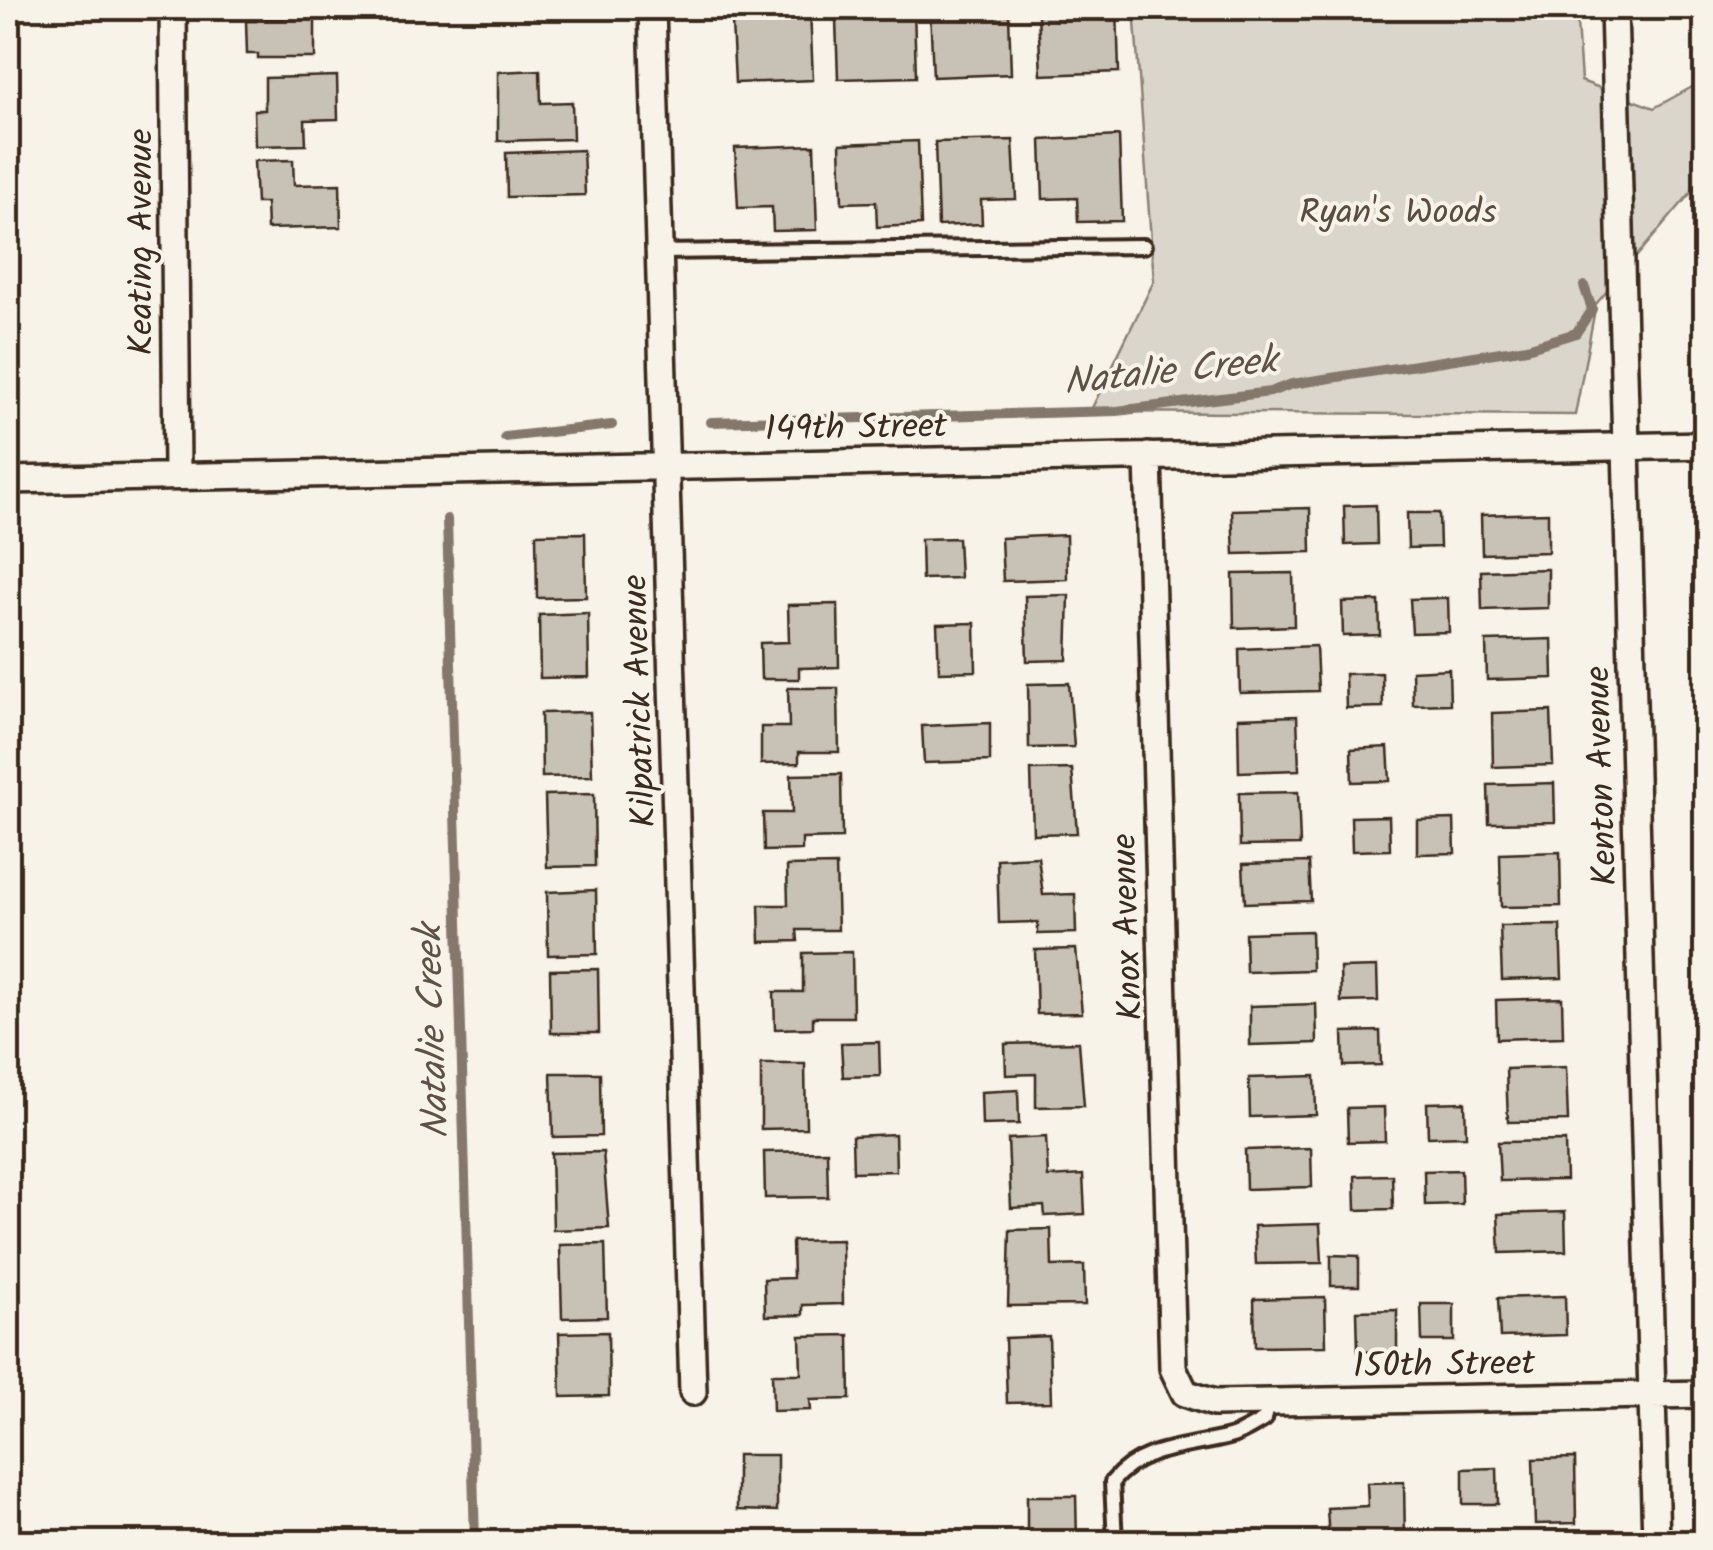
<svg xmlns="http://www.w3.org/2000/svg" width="1713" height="1550" viewBox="0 0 1713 1550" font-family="Kalam,sans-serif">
<rect width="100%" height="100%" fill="#f7f3e8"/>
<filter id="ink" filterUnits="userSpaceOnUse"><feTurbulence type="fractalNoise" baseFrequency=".01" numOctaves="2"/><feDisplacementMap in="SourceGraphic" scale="20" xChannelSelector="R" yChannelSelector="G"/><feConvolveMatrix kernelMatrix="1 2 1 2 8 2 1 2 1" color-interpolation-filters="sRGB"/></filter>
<g filter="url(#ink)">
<path fill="#dbd6cb" stroke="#8b8074" stroke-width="2.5" d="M1134 8H1576L1581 81 1654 108 1705 80V176L1596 304 1575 415 1090 412 1154 281Z"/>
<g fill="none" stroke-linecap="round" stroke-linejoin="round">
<path stroke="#84786c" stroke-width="10" d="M1697 141 1706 137
M711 422 1117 411 1270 392 1292 384 1527 348 1576 333 1592 309 1584 286
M505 437 612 425
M447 519 475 1542"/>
</g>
<path fill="#c8c1b6" stroke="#3b2a1e" stroke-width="2.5" d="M766 8H810L813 80 735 83 732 22 767 21Z
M870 8H914L916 77 838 79 836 20 870 19Z
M930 8H974L975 15 1009 14 1011 74 933 77Z
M1073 8H1117L1119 72 1041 75 1038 14 1073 13Z
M315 17V58H258V54H247L246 21H256V18Z
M540 70 541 103 572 102 573 139 498 141V72Z
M337 76 338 119 305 120 306 145 255 146 254 110H265V78Z
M1119 136 1122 221 1078 222 1077 198 1043 199 1041 140Z
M1013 140 1016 199 981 200 982 224 938 226 935 142Z
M918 141 921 225 877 227 876 202 842 203 840 144Z
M814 145 817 230 773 231 772 207 738 208 735 148Z
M583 150 585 195 507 197 506 153Z
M293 160 294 185 340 184 341 227 267 229 266 203H256L254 161Z
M1376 505 1377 544 1345 545 1344 506Z
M1310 508 1311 552 1234 554 1232 510Z
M1407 513H1439L1440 547 1408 548Z
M1548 513V552L1482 554 1481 515Z
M585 533 586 597 537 598 536 534Z
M1066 535 1067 579 1003 581 1001 538Z
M958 538 960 578 922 579 921 539Z
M1548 569V608L1482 610 1481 571Z
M1293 573 1294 626 1234 628 1233 574Z
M1069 595 1067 660 1027 661 1025 596Z
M1448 598 1449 632 1412 633 1410 599Z
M1379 601 1380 635 1343 636 1342 602Z
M838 604 839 667 799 668V679H761L760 643 789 642 788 605Z
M588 613 589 677 540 678 539 615Z
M975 623 976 671 939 672 937 624Z
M1552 639 1553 678 1487 680 1486 641Z
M1316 646 1318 691 1240 693 1239 649Z
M1449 669 1450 704 1413 705 1412 671Z
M1382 673 1383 707 1346 708 1345 674Z
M1069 683 1074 747 1029 748 1028 684Z
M788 688H838L839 752H799V763L761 764V727H789Z
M1551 711 1553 765 1493 767 1492 713Z
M590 712 592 776 542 777 541 713Z
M1297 716 1299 770 1239 772 1238 718Z
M990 723V761L924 763 922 726Z
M1388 747 1390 781 1352 782 1351 749Z
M1072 769 1077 833 1033 834 1031 770Z
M841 774 842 838 802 839V850L764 851 763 813H792L791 775Z
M1554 783 1555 822 1489 823 1488 785Z
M1298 792 1300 845 1240 846 1239 793Z
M594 794 595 866 547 867 545 795Z
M1389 816 1390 850 1352 851 1351 817Z
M1454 819 1455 853 1417 854V820Z
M1560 852 1561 906 1501 907 1500 854Z
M1038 857 1043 895 1075 894 1076 933 1038 934V922L999 923 997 859Z
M1309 862 1311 901 1245 903 1243 864Z
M836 865 838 930H797L798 941 760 942 759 905H788L787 866Z
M596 890 597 954 548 955 547 892Z
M1560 925 1562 978 1502 980 1500 926Z
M1311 931 1312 970 1246 972 1245 933Z
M1076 949 1082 1013 1037 1014 1035 950Z
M852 952 853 1017H813V1028L775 1029 774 992H803V953Z
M1377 967 1378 1001 1341 1002 1340 968Z
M598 969 599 1033H551L550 970Z
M1562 998 1563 1037 1497 1039 1496 1000Z
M1316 1004 1317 1043 1250 1045V1006Z
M1380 1031 1381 1065 1344 1066 1343 1032Z
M879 1042 880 1076 843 1077 841 1043Z
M1079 1042 1084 1106 1036 1107V1074L1006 1075 1005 1044Z
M761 1064H805L806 1128 761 1129Z
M1566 1067 1568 1121 1508 1122 1506 1069Z
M551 1073H600L601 1136 553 1137Z
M1315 1076 1316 1115 1250 1117 1249 1078Z
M1018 1090 1019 1124 982 1125 981 1092Z
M1465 1102 1466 1136 1428 1137 1427 1103Z
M1384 1107 1385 1141 1348 1142 1347 1108Z
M895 1134 896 1171 853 1172 852 1136Z
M1046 1137 1048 1177 1083 1175 1085 1214 1045 1216 1044 1206 1011 1208 1008 1139Z
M1565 1141 1566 1180 1500 1181 1498 1142Z
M1311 1148 1312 1187 1246 1189 1245 1150Z
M827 1151 828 1197 765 1198 764 1152Z
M603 1152 609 1228 553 1230 551 1153Z
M1461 1170 1462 1204 1425 1205 1424 1171Z
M1392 1175 1393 1209 1356 1210 1355 1176Z
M1565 1212 1566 1251 1500 1253 1498 1214Z
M1320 1224 1322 1263 1256 1264 1254 1226Z
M1051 1229 1052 1266 1084 1265 1085 1305 1008 1306 1010 1230Z
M842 1240 843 1304 803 1305V1315L765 1316 764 1279 793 1278 792 1241Z
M605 1244 607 1317 562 1318 560 1245Z
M1331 1255 1359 1256V1286H1331Z
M1565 1296 1566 1335 1500 1337 1498 1298Z
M1325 1297 1326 1346 1255 1347 1254 1299Z
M1421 1304H1454V1341H1422Z
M1397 1310V1351L1358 1352 1357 1311Z
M608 1332 609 1396 561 1397 559 1333Z
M849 1335 850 1399 810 1400 811 1410 773 1411 772 1374H801L800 1336Z
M1049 1336 1051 1402 1007 1403 1005 1338Z
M737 1455H777V1511L737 1510Z
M1575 1458 1576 1523 1535 1524 1533 1459Z
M1497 1468 1498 1504H1463V1469Z
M1404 1482 1405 1542H1329L1327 1508 1368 1506 1367 1483Z
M1027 1496H1076L1077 1542H1027Z"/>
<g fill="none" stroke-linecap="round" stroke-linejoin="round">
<defs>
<path id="lane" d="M659 252 1144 246
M1115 1542 1112 1482C1141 1446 1187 1448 1229 1437 1241 1434 1253 1426 1265 1419L1269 1402"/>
<path id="street" d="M173 8 177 475
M652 8 693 1392
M1614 8 1656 1542
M1148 456 1173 1368 1185 1393 1214 1403 1706 1394
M8 480 1706 445"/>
</defs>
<use href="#lane" stroke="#3b2a1e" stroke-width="20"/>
<use href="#street" stroke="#3b2a1e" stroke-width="32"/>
<use href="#lane" stroke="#f7f3e8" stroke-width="12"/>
<use href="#street" stroke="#f7f3e8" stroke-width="25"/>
</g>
</g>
<g text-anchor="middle" stroke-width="8" stroke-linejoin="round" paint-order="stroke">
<g font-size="35" fill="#5b4c41" stroke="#f7f3e8">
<text x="1398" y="223">Ryan's Woods</text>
</g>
<g font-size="35" fill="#3b2a1e" stroke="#f7f3e8">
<text transform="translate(140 242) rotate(-90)" y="12">Keating Avenue</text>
<text transform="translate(856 426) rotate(-1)" y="12">149th Street</text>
<text transform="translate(638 701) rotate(-92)" y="12">Kilpatrick Avenue</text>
<text transform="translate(1600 776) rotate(-92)" y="12">Kenton Avenue</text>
<text transform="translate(1126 927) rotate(-92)" y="12">Knox Avenue</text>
<text transform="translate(1444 1363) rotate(-1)" y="12">150th Street</text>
</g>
<g font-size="38" font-style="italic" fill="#5f5145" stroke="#f7f3e8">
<text transform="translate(1170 370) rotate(-6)" y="13">Natalie Creek</text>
<text transform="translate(431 1032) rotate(-92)" y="13">Natalie Creek</text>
</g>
</g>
<rect width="1713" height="1550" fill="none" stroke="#f7f3e8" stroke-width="40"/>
<rect x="20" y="20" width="1673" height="1510" fill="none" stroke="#3b2a1e" stroke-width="4" filter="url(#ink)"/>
</svg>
